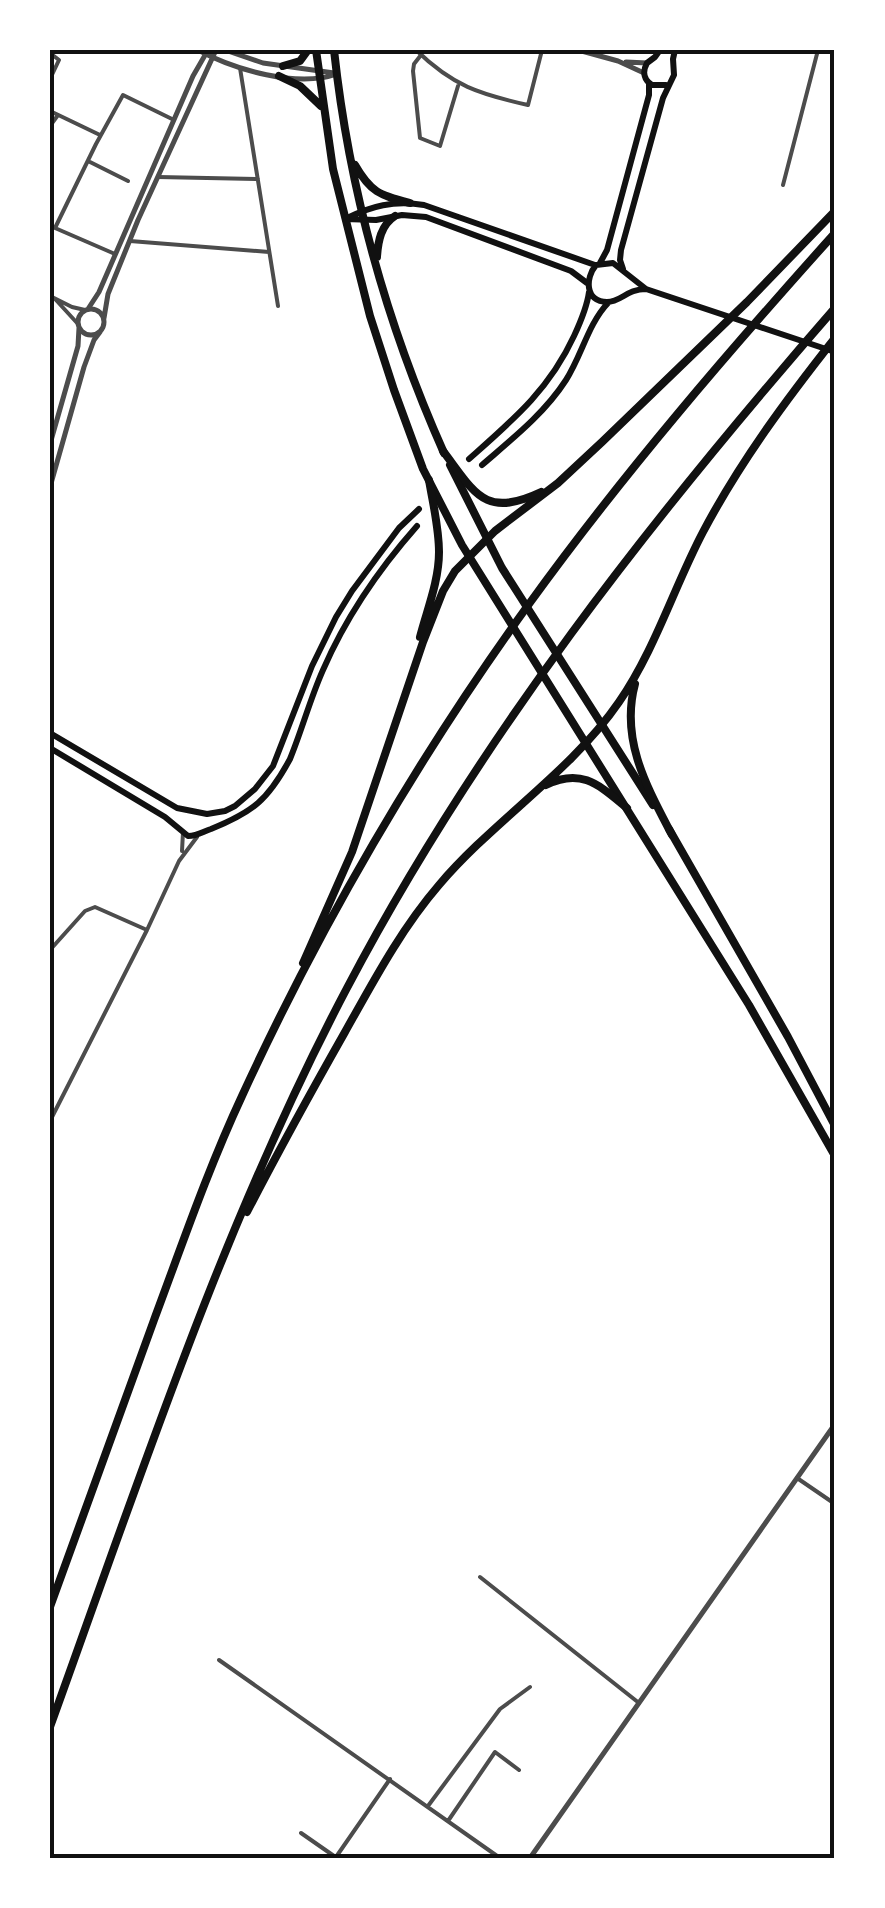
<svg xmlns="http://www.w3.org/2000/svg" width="885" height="1908" viewBox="0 0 885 1908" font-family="'IBM Plex Serif',serif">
<rect width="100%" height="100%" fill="#fff"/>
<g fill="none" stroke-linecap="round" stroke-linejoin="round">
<path stroke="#4c4c4c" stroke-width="4" d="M416 50C453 86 479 94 528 105L542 50
M50 53 59 60 50 79
M421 55 414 64 413 71 420 138 440 146 458 86
M240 68 278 306
M50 111 100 135
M50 126 58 115
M88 161 128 181
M158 177 258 179
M783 185 818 50
M130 241 269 252
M115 254 55 228 96 144 123 95 172 119
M50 296 72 307 85 310
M56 300 78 324
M182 851 183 832
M50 950 85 911 95 907 147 930
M50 1121 147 930 179 861 197 837
M797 1478 835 1504
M480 1577 639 1703
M219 1660 500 1858
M428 1806 500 1709 530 1687
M448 1821 495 1752 519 1770
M301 1833 334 1856
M336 1857 390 1779"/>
<path stroke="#4c4c4c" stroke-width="5" d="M198 50C235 70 297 88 337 74
M225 50 263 63 334 73
M578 50 618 61 644 73
M626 62 647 63
M78 322a13 13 0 1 1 26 0a13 13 0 1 1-26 0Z
M88 309 99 292 193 76 208 50
M104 318 108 294 138 220 216 50
M50 444 78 346 79 328
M50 487 84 367 94 340 100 332
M530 1858 835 1424"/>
<path stroke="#111" stroke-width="6" d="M660 50 655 57 647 63C642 72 644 80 652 85H666
M345 219C371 206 394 200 424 205L595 265
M345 219 376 220 402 215 426 217 571 271 587 283
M600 263 607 250 649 95V83
M623 269 620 260 621 250 663 98 674 75 673 59 675 50
M646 289C627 289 621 302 607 302 585 302 585 278 596 265L613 263 646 289 835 352
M469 459C513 420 549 390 574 336 581 321 587 307 589 292
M482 465C512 439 544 414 566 380 582 355 588 324 608 303
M50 733 177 808 207 814 225 811 235 806 255 789 273 766 312 666 336 617 352 591 399 528 419 509
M50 748 165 817 188 836C198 836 202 832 211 829 253 812 268 800 290 759 302 730 310 699 323 670 346 617 379 569 417 526"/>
<path stroke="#111" stroke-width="8" d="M316 50 333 169 370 316 394 390 423 469 462 545 749 1005 835 1156
M334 50C349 189 387 325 444 453
M283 66 300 61 308 50
M279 76 300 86 321 106
M355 165C371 193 380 195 410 203
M377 257C378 241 381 225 395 216
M450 465 502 568 653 805
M669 829 788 1037 835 1126"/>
<path stroke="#111" stroke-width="8" d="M443 451C475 493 484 519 541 492
M420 637C427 610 439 581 439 552 439 528 433 504 429 480
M635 684C620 740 647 787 672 835
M546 785C582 767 600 786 627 808
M303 963 352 852 423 642 443 591 455 571 495 531 558 483 602 442 747 302 835 211
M247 1212C278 1152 311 1092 345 1032 373 982 401 929 439 885 493 821 571 772 619 702 655 650 674 587 703 532 740 462 786 400 835 338
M50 1607C85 1512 119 1416 154 1320 182 1245 208 1169 242 1096 320 926 419 756 529 604 623 474 728 352 835 233
M50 1727C140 1478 223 1223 347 988 478 739 651 519 835 308"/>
</g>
<rect width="885" height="1908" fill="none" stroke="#ffffff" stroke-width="105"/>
<rect x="52" y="52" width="780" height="1804" fill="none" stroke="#111" stroke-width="4"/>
</svg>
